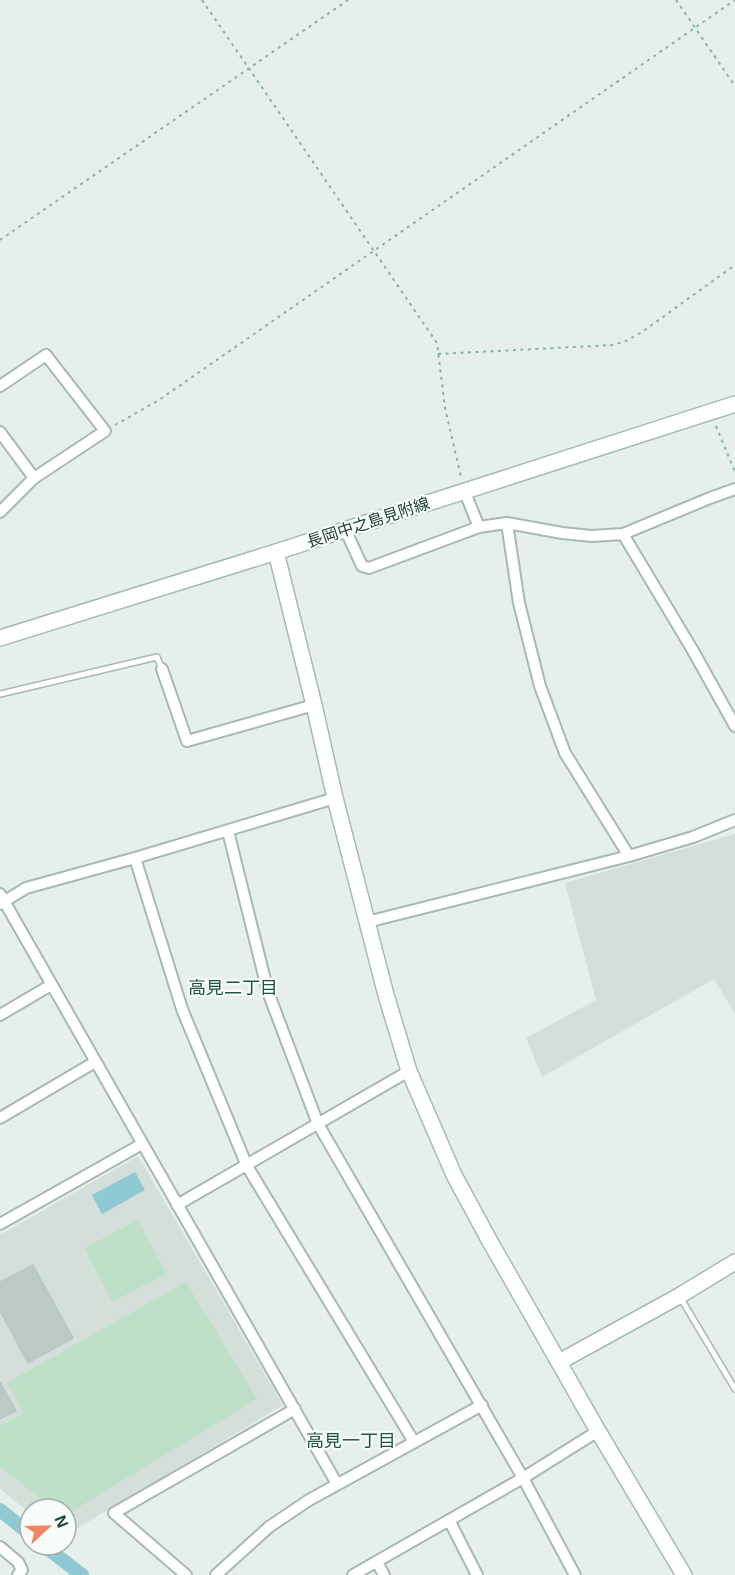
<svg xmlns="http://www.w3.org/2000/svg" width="735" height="1575" viewBox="0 0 735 1575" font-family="Arial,'Noto Sans JP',sans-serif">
<rect width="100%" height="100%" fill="#e6efeb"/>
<path fill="#d4dfda" d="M735 834V1014L714 979 542 1077 526 1038 596 1000 565 883Z
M138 1156 283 1405 66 1535V1509H30V1513L0 1489V1235Z"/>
<path fill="#bfe0c8" d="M138 1220 166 1274 112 1302 84 1248Z
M186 1282 257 1399 66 1515V1509H53L0 1466V1426L24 1413 7 1383Z"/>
<path fill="#8ec9d4" d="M135 1172 145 1190 102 1214 92 1195Z"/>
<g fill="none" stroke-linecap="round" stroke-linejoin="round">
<path stroke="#8ec9d4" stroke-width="14" d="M0 1510 30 1534
M43 1545 82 1575"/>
</g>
<path fill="#bbcac4" stroke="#b8c9c2" stroke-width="1.5" d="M33 1265 73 1338 28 1363 0 1311V1282Z
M0 1382 16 1411 0 1419Z"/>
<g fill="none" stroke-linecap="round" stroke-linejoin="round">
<defs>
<path id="lane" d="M0 694 157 657 162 669
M680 1297 735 1389"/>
<path id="street" d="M0 386 46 355 105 431 34 478 0 512
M0 432 34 478
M464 490 479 527
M507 523 519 603 540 686 565 753 629 856
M345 529 362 566 369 568 479 527 507 523 562 533 592 536 623 534 710 498 735 489
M623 534 692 649 735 726
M162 669 187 741 314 705
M228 831 268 992 318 1124 523 1478 575 1575
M135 858 182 1009 247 1166 414 1442
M0 894 337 1484
M0 904 26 888 135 858 335 798
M367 922 629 856 693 837 735 820
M0 1015 51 985
M0 1118 95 1062
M177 1205 409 1071
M0 1224 142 1144
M449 1520 477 1575
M0 1547 18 1562 22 1570 18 1575
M377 1562 384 1575
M186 1575 114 1513 295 1409
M216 1575 269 1527 309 1500 482 1405
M353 1575 523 1478 598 1431"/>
<path id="secondary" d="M276 552 314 705 335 798 386 995 409 1071 454 1175 488 1238 598 1431 684 1575
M0 638 276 552 735 404
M559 1362 679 1296 735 1262"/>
</defs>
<use href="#lane" stroke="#a8b8b2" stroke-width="8"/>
<use href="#street" stroke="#a8b8b2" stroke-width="14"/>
<use href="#secondary" stroke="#a4bbb3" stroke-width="18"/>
<path stroke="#86b3a5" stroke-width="2" stroke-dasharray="3 4.5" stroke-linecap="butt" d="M202 0 437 343 445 408 461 477
M676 0 735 86
M0 240 348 0
M438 354 613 345 626 341 642 332 735 265
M115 425 159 400 735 0
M716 426 735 472"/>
<use href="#lane" stroke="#fff" stroke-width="5"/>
<use href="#street" stroke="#fff" stroke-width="10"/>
<use href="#secondary" stroke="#fff" stroke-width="15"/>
</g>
<g text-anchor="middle" stroke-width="4.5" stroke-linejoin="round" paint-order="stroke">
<g font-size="16" fill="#24423a" stroke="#f7fbf9">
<text transform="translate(368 522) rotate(-18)" y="6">長岡中之島見附線</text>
</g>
<g font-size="18" fill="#1f5548" stroke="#f7fbf9">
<text x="233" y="994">高見二丁目</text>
<text x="351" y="1447">高見一丁目</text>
</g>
</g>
<g transform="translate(48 1527) rotate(68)"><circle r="28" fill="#f7fbf9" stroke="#a3b1ad" stroke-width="1.5"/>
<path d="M0-4.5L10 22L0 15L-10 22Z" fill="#f4845f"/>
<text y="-9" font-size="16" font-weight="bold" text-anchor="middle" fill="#24423a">N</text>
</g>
</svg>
